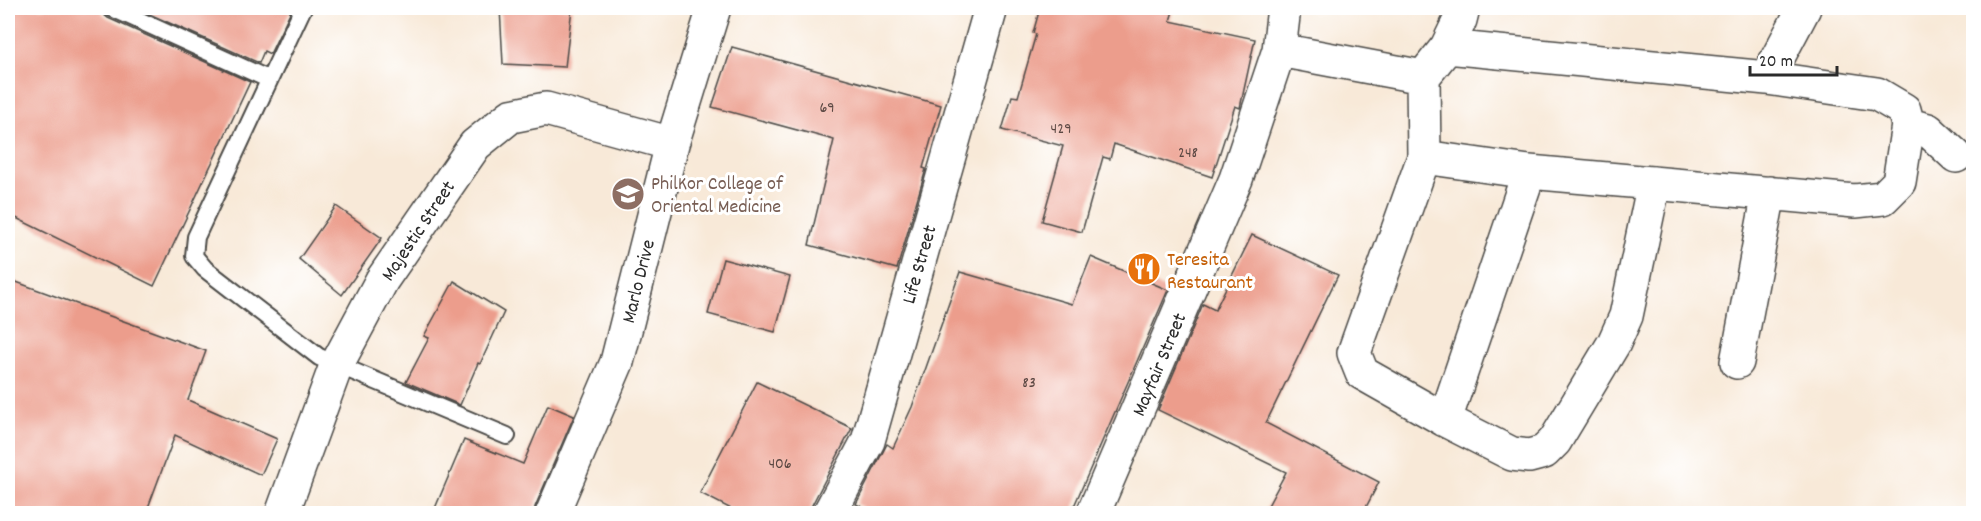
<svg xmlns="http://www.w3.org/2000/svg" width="1981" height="521" viewBox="0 0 1981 521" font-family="Dekko,sans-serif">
<rect width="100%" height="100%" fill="#fff"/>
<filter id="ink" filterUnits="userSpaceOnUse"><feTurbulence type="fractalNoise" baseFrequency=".0167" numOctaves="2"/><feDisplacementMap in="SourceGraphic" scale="12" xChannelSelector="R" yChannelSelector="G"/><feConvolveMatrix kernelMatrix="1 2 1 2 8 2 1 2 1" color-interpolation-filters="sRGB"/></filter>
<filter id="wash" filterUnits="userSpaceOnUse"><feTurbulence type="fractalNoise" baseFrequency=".008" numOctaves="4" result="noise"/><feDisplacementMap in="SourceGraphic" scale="24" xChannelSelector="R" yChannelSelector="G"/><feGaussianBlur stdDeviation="1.35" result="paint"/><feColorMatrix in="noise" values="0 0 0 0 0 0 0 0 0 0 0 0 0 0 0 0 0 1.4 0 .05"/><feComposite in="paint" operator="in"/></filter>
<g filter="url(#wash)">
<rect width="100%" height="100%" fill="#f8e9d8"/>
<g id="blocks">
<path fill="#ec9d8c" d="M8 8H102L103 14 108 18 250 82 154 286 8 214Z
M136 8H292L270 54 264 51 259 63Z
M500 8H572L565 67 503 64Z
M1040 8H1174L1170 21 1255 39 1240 108 1235 106 1212 177 1114 144 1110 159 1103 157 1082 232 1042 221 1063 146 1002 130 1012 96 1018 97 1036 34 1033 33Z
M732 47 941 105 923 168 926 169 897 269 809 245 834 140 712 107Z
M336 206 382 238 342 295 299 259Z
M1252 235 1338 275 1266 423 1379 482 1363 513H1264L1286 472 1158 410 1203 304 1215 310Z
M1091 257 1168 290 1071 513H874L856 504 887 444 893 448 912 407 960 272 1072 304Z
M723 259 790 277 775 332 708 314Z
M8 279 206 351 188 400 277 439 261 475 175 435 146 513H8Z
M454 281 504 312 480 364 478 363 460 405 406 382 429 338 424 336Z
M757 382 852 428 812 505 810 513H739L700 493Z
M548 405 574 416 535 507 534 513H433L464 440 523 464Z"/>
</g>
</g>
<g filter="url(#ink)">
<use href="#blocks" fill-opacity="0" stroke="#4a4845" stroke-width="1.5"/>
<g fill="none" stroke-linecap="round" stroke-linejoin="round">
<defs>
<path id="service" d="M112 8 268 79
M303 8 196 237 194 256 205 269 319 357 507 436"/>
<path id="minor" d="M1463 8 1460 20 1447 47 1423 77 1424 157 1354 353 1362 373 1445 420 1512 454 1529 456 1544 452 1555 441 1614 343 1626 316 1654 183
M1447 47 1767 78 1877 94 1904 110 1908 125 1928 130 1956 156
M1279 50 1423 77
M1767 78 1804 8
M1424 157 1529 172 1855 201 1883 198 1899 182 1908 125
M1737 362 1769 193
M1445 420 1529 172
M282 514 336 366 382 280 475 145 511 116 546 109 672 144
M552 514 617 362 672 144 714 8
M829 514 868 441 991 8
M1093 514 1236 179 1279 50 1284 8"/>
</defs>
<use href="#service" stroke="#4a4845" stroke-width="20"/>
<use href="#minor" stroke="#4a4845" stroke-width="36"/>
<use href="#service" stroke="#fff" stroke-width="16"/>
<use href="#minor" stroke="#fff" stroke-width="33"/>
</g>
</g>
<defs>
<symbol id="university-disc" viewBox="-11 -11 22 22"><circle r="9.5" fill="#8d6e63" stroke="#fff"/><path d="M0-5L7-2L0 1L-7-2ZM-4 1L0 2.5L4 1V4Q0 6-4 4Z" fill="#fff"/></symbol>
<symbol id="restaurant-disc" viewBox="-11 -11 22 22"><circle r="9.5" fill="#e8710a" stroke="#fff"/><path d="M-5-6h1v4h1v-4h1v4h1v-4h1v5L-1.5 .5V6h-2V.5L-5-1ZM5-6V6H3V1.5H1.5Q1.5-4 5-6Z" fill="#fff"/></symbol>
</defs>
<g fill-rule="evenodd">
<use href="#university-disc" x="609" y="175" width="38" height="38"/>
<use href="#restaurant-disc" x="1125" y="250" width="38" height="38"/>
</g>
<g text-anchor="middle" stroke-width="6" stroke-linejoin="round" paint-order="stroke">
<g font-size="16" fill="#5b4843">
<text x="827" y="112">69</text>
<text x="1061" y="133">429</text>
<text x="1188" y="157">248</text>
<text x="1029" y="387">83</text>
<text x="780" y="468">406</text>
</g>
<g font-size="20" fill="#785e54" stroke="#fff" text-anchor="start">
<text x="651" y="189">PhilKor College of<tspan x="651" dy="23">Oriental Medicine</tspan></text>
</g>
<g font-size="20" fill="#2b2b2b" stroke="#fff">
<text transform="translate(417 230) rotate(-56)" y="7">Majestic Street</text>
<text transform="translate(918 264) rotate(-74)" y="7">Life Street</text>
<text transform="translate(637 281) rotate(-76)" y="7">Marlo Drive</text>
<text transform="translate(1158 364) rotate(-67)" y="7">Mayfair Street</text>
</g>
<g font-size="20" fill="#c56008" stroke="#fff" text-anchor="start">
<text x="1167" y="265">Teresita<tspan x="1167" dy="23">Restaurant</tspan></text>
</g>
</g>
<rect width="1981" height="521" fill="none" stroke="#fff" stroke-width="30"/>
<path d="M1750 66v9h87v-9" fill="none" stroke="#2b2b2b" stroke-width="3"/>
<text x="1759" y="66" font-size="18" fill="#2b2b2b" stroke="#ffffff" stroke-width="4.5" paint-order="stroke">20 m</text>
</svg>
